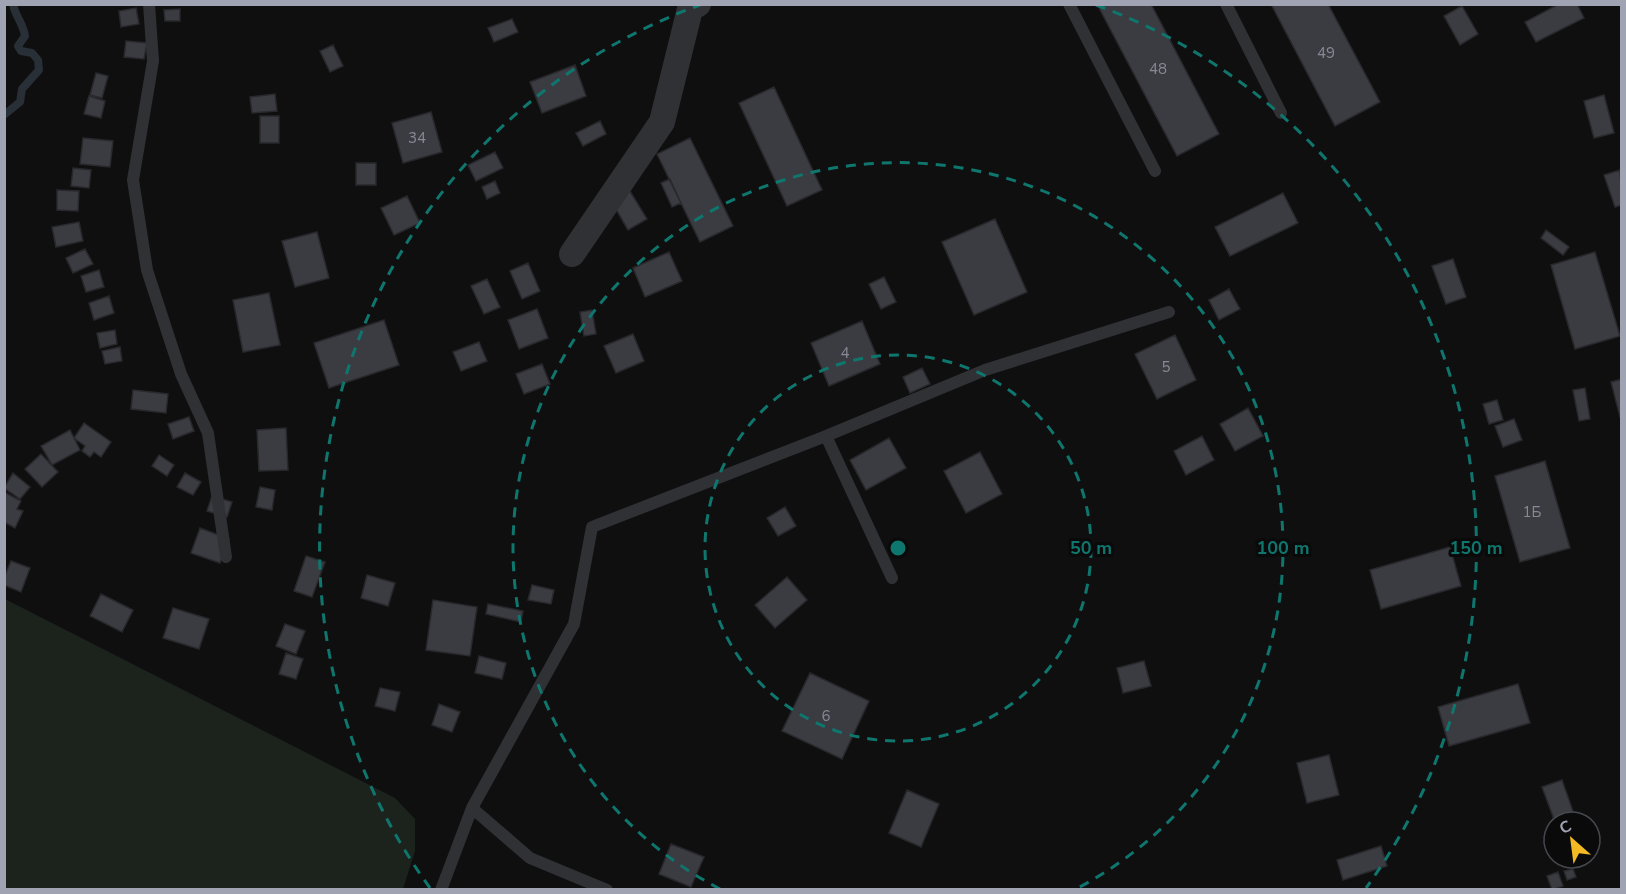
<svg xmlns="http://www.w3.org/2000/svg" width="1626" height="894" viewBox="0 0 1626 894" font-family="'Nunito Sans',sans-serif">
<rect width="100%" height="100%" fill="#0f0f10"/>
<path fill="#1c231d" d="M5 599 395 798 415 819V851L403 889H5Z"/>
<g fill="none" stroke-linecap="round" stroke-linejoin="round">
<path stroke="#282f36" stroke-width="8" d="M4 115 20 102 22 89 39 70 38 60 32 53 21 51 18 46 25 36C23 23 15 16 13 4"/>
</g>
<path fill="#3b3c41" stroke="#29292d" stroke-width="1.5" d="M1097 4H1151L1219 134 1177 156Z
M1271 4H1328L1380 102 1335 126Z
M1559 4H1577L1584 18 1536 42 1525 22Z
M1462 6 1478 34 1460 45 1444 16Z
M136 8 139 24 121 27 119 11Z
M180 9V21H165L164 10Z
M512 19 518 32 494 42 488 28Z
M126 41 147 43 144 59 124 57Z
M333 45 343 66 330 72 320 51Z
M575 65 586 96 542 113 530 82Z
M96 73 108 76 102 98 90 95Z
M774 87 822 190 787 206 739 103Z
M275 94 277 111 252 113 250 97Z
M1604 95 1614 133 1594 138 1584 101Z
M89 96 105 101 101 118 84 114Z
M431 112 442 152 403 163 392 123Z
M260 116H279V143H260Z
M600 121 606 134 583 146 576 133Z
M83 138 113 141 110 167 80 164Z
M690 138 733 226 700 242 657 154Z
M495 152 503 168 476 181 468 165Z
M356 163H376V185H356Z
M73 168 91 170 89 188 71 186Z
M1620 170 1622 205 1615 207 1604 175Z
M670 179 681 203 672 207 661 183Z
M495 181 500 193 487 199 482 187Z
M628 188 647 219 628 230 610 199Z
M57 190 79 191 78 211 57 210Z
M1283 193 1298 223 1230 256 1215 227Z
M407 196 420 223 394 235 381 208Z
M995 219 1027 292 974 315 942 242Z
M79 222 83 241 56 247 52 227Z
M1546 230 1569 247 1563 255 1541 238Z
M317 232 329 278 295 287 282 241Z
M85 249 93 264 73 273 66 258Z
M669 252 682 281 645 297 633 268Z
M1595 252 1620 336 1575 349 1551 265Z
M1453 259 1466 297 1446 304 1432 266Z
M528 263 540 291 522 299 510 271Z
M99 270 104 287 86 292 81 276Z
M884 277 896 302 881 309 869 284Z
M487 279 500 307 484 314 471 286Z
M1229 289 1240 309 1219 320 1209 300Z
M269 293 280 345 243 352 233 300Z
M109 296 114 313 94 320 89 303Z
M537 309 548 338 519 349 508 320Z
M592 310 596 334 584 336 580 312Z
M384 320 399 365 329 388 314 343Z
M862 321 880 364 829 386 811 343Z
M115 330 117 344 100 348 97 333Z
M633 334 644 361 616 373 604 346Z
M1175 335 1196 380 1157 399 1135 354Z
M479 342 487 361 461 371 453 352Z
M120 347 122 361 105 364 102 351Z
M542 364 550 384 524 394 516 374Z
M922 368 930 384 910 393 903 377Z
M1622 379V416L1620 417 1611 382Z
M1585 388 1590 419 1579 421 1573 390Z
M133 390 168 394 166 413 131 409Z
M1497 400 1503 420 1489 424 1483 404Z
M1248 408 1263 436 1235 451 1220 424Z
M189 417 194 431 173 439 168 424Z
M1514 419 1522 440 1503 447 1495 426Z
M84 423 111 442 101 457 94 452 90 457 82 451 85 446 74 438Z
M286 428 288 470 259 471 257 430Z
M70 430 80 450 52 465 41 446Z
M1202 436 1214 460 1186 475 1174 451Z
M889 438 906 468 866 490 850 460Z
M980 452 1002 494 966 513 944 471Z
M41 454 58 472 42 487 25 469Z
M159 455 174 465 167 476 152 466Z
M1545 461 1570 548 1520 562 1495 476Z
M13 473 30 487 20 499 4 488Z
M185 473 201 482 193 495 177 487Z
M260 487 275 490 272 510 256 507Z
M4 492 21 501 17 509 23 511 15 528 4 522Z
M212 496 232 502 227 517 207 511Z
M785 507 796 526 778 536 767 518Z
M200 528 229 539 220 563 191 553Z
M1450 547 1461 586 1381 609 1370 570Z
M306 556 325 562 312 597 294 591Z
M11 561 30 568 21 592 4 585V578Z
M367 575 395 583 388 606 361 598Z
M787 577 807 600 775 628 755 605Z
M532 585 554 590 551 604 528 600Z
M101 594 133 610 122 632 90 616Z
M433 600 477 607 470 656 426 650Z
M488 604 523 611 521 622 486 614Z
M173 608 209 619 199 649 163 638Z
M285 624 305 631 296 654 276 646Z
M286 653 303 659 296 679 279 674Z
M479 656 506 663 502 679 475 673Z
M1144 661 1151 686 1123 693 1117 668Z
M810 673 869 701 842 759 782 731Z
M1518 684 1530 723 1449 746 1438 707Z
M380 688 400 692 395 711 375 706Z
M439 704 460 712 452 732 432 725Z
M1329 755 1339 795 1307 803 1297 763Z
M1562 780 1575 817 1561 822H1555L1542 787Z
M907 790 939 804 921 847 889 833Z
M671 844 704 857 691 887 659 874Z
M1381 846 1387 866 1343 880 1337 860Z
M1573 869 1576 877 1567 880 1564 871Z
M1558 872 1563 886 1552 890 1547 876Z"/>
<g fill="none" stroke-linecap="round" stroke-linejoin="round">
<path stroke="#303135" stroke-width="12" d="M149 4 153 61 133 180 147 270 181 374 208 433 226 557
M1069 4 1155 171
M1226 4 1281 113
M826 436 892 578
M472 808 530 858 607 890
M441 890 472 808 574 624 592 527 826 436 985 370 1169 312"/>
<path stroke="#303135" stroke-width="26" d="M572 254 662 122 690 9 698 4"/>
</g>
<g fill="none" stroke="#0f766e" stroke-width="3" stroke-dasharray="10 8">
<circle cx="898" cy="548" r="193"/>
<path d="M720 889A385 385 0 1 1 1076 889"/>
<path d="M430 888A578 578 0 0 1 700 5M1096 5A578 578 0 0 1 1366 888"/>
</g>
<g text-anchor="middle" stroke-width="6" stroke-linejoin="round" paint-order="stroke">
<g font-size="15" fill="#878a96">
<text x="1326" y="58">49</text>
<text x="1158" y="74">48</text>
<text x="417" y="143">34</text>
<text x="845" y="358">4</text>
<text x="1166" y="372">5</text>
<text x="1532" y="517">1Б</text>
<text x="826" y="721">6</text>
</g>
</g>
<circle cx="898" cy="548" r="9" fill="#0f766e" stroke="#0a0a0b" stroke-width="3"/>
<g font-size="18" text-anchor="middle" font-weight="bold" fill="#0f766e" stroke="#0a0a0b" stroke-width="6" stroke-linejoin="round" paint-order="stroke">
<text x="1091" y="554">50 m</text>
<text x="1283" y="554">100 m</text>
<text x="1476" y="554">150 m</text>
</g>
<rect width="1626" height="894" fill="none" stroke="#a0a4b2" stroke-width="12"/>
<g transform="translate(1572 840) rotate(332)"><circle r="28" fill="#0a0a0b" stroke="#46484e" stroke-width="1.5"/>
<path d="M0-4.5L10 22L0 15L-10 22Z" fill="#f3ba24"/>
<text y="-9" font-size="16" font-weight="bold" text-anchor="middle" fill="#a0a4b2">С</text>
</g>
</svg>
